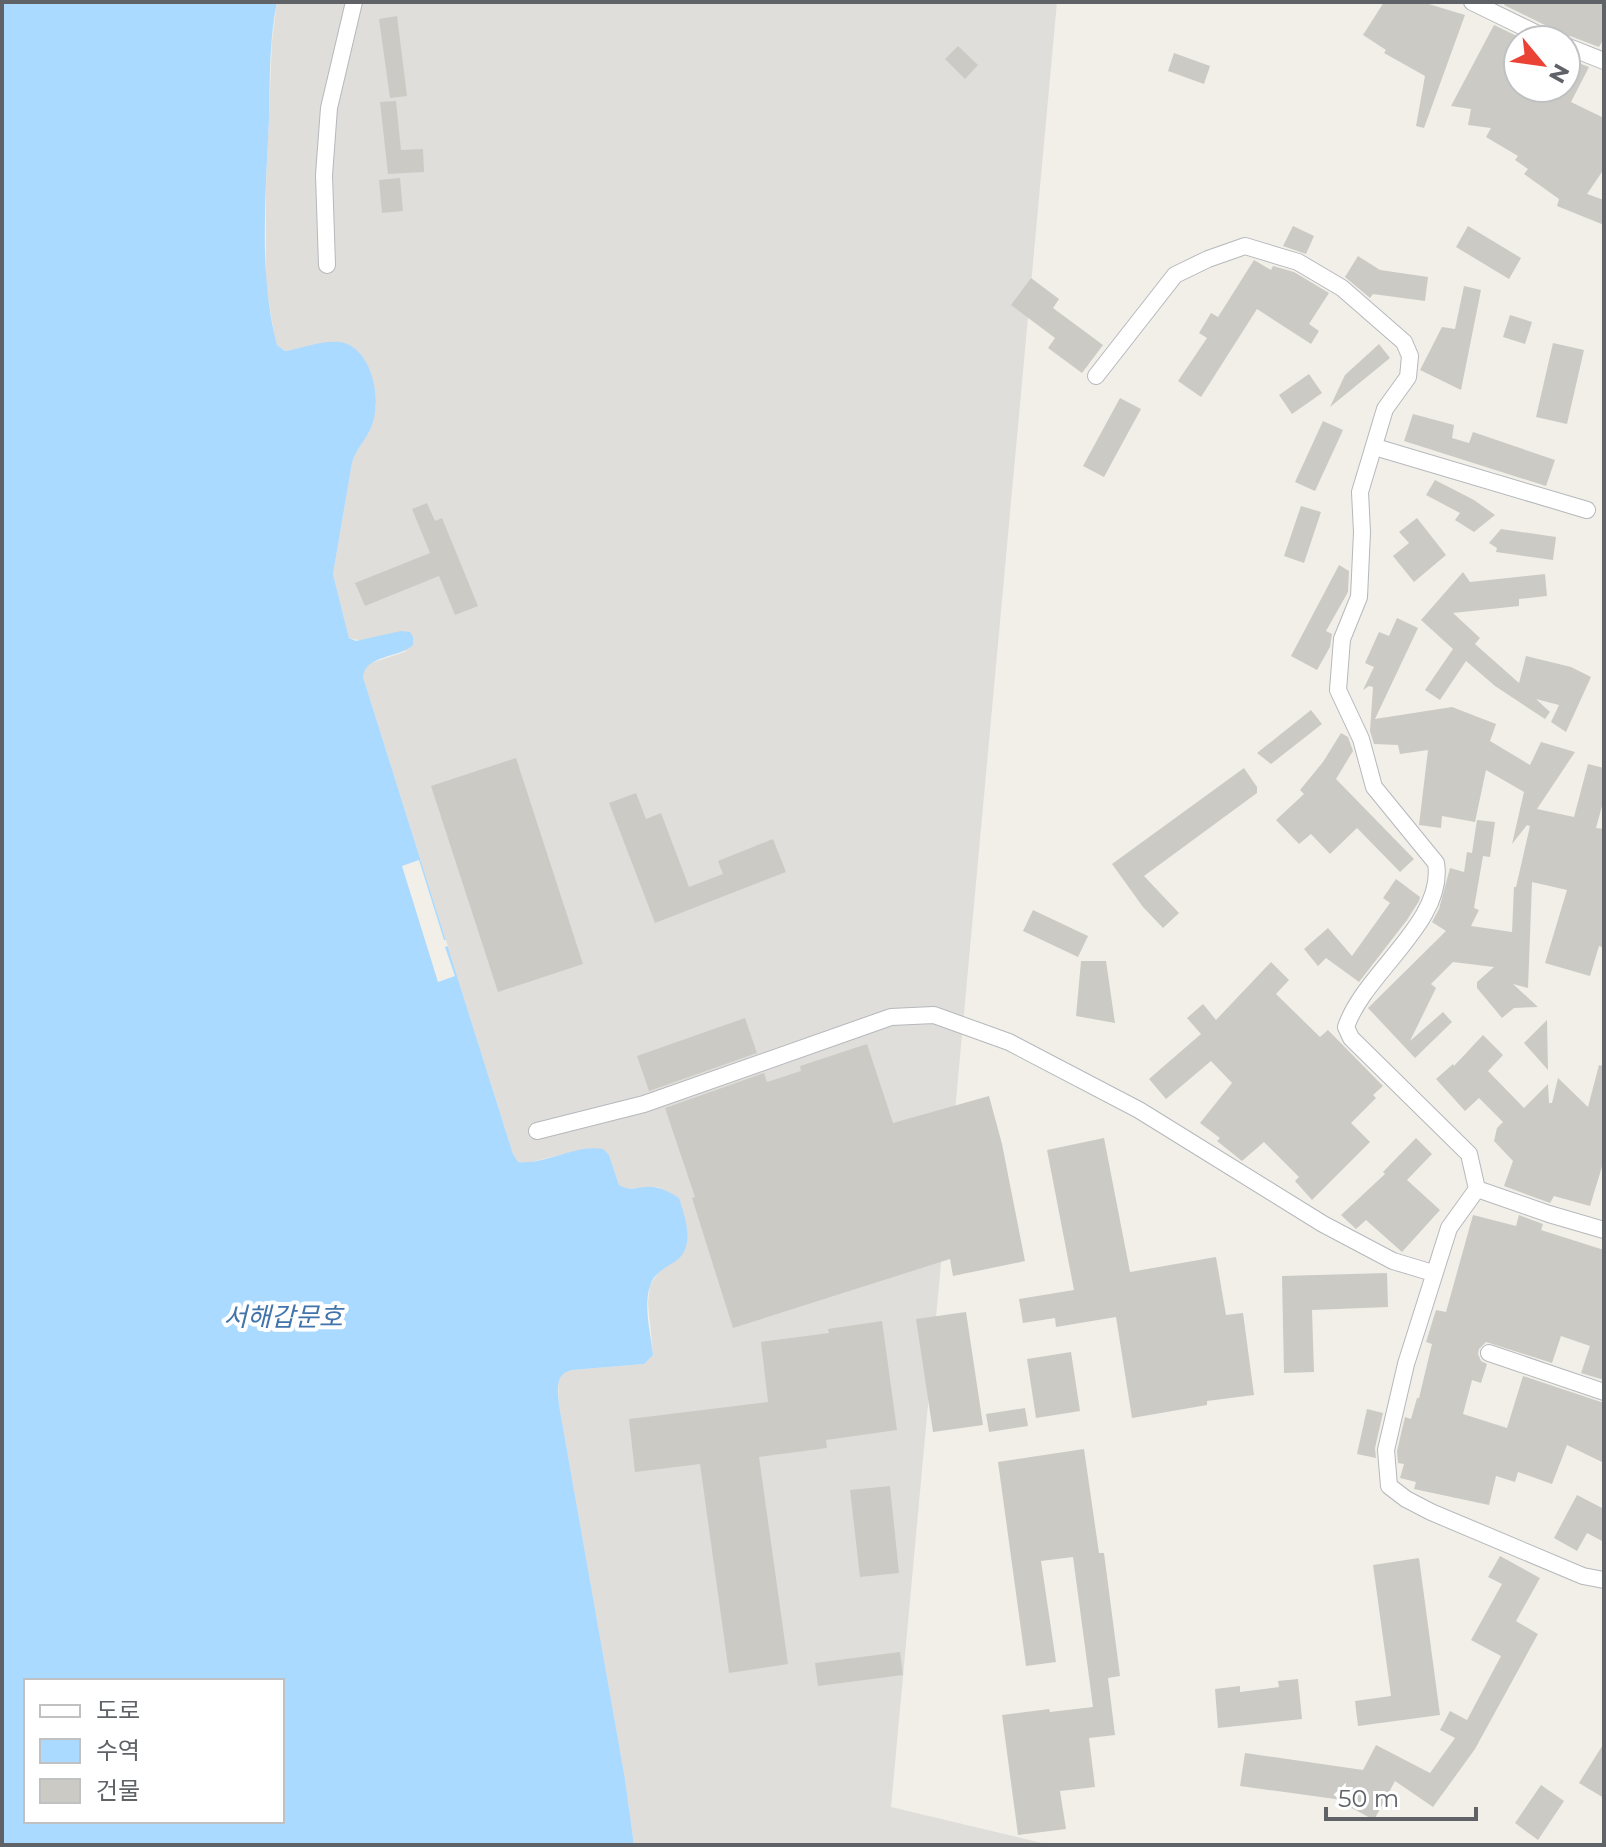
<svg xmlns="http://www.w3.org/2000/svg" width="1606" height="1847" viewBox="0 0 1606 1847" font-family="Montserrat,'Noto Sans KR',sans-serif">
<rect width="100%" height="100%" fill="#f1efe8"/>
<path fill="#e0deda" d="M277 2H1057L891 1807 1050 1845H634L625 1779 559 1405 558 1379 563 1372 572 1370 644 1364 653 1354 648 1303 650 1285 661 1269 679 1259V1198L658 1187 625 1189 619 1185 609 1155 576 1151 527 1163 518 1162 513 1154 363 677V670L369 664 407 651 349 638 333 574 352 463 356 448 372 425 376 406 328 343 285 351 277 345 274 333 266 284V187L272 41Z"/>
<path fill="#aadaff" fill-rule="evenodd" d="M2 2H277C269 40 270 80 269 118 266 193 258 272 277 345L285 351C302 348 323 340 340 342 372 347 382 399 372 425 367 439 356 448 352 463L333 574 349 638 356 641 401 631 410 632 413 637V645C399 658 365 655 363 677L513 1154 518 1162C547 1165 574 1144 603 1149L609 1155 619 1185C629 1191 634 1188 645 1187 658 1186 668 1191 679 1198 685 1217 696 1246 676 1261 665 1268 654 1273 650 1286 643 1307 651 1334 653 1355L644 1364 572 1370C554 1374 558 1389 559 1405L625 1779 634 1845H2ZM26 1681H282V1821H26Z"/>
<path fill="#f1efe8" d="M419 860 444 940H446L448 946 445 947 455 976 438 982 402 866Z"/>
<path fill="#cccac5" d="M1384 2H1422L1465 15 1424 128 1416 126 1425 76 1384 53 1386 50 1363 35Z
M1506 2H1604V38L1599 47 1570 36H1562L1555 30 1504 5Z
M397 16 407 96 390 98 379 19Z
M1494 25 1521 38 1508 63 1518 69V88H1566V64L1568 59 1589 67 1571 102 1604 118V169L1587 194 1604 200V225L1557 206 1559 199 1524 174 1528 169 1515 160 1518 156 1486 137 1491 128 1468 125 1471 109 1451 106Z
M958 46 978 65 965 79 945 59Z
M1174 53 1210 66 1204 84 1168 71Z
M396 101 401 150 423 149 424 172 388 174 380 102Z
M400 178 403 211 382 213 379 180Z
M1293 226 1314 236 1306 254 1283 246Z
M1468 226 1521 258 1509 279 1456 247Z
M1358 256 1380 270 1428 277 1425 301 1373 294 1370 298 1345 277Z
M1254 260 1271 270 1273 266 1294 272 1329 293 1309 324 1319 331 1311 344 1257 309 1201 397 1178 381 1207 338 1199 333 1211 313 1218 317Z
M1031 278 1059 299 1053 308 1103 345 1082 373 1048 348 1055 338 1011 305Z
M1464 286 1481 290 1461 390 1420 370 1442 327 1455 329Z
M1510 315 1532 322 1525 344 1503 337Z
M1553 343 1584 350 1567 424 1536 417Z
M1379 344 1390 358 1330 407 1345 375Z
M1309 374 1322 393 1292 414 1279 395Z
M1120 398 1141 409 1104 477 1083 466Z
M1413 414 1454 425 1452 438 1469 443 1473 432 1555 460 1546 486 1404 441Z
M1323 421 1343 430 1315 491 1295 482Z
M1435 480 1474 500 1495 515 1474 532 1455 520 1460 513 1426 495Z
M427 503 435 521 442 518 478 606 455 615 439 576 365 606 355 583 430 553 412 509Z
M1301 506 1321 512 1304 563 1284 556Z
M1417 518 1446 555 1414 582 1393 556 1409 543 1399 532Z
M1501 529 1556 537 1553 560 1496 552 1497 548 1489 543Z
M1339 565 1349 571 1348 592 1326 631 1332 634 1330 647 1317 670 1291 656Z
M1463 572 1470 582 1545 574 1547 596 1519 599V606L1453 613 1480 638 1475 644 1519 683 1526 656 1571 667 1591 677 1566 732 1551 722 1559 705 1536 699 1550 712 1545 719 1495 686 1466 661 1440 700 1425 690 1453 649 1421 620Z
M1397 618 1418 628 1375 719 1452 707 1496 724 1490 741 1530 765 1541 742 1575 752 1537 809 1574 817 1588 764 1604 768V799L1596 828 1604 829V948L1599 946 1590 976 1545 963 1567 890 1532 882 1528 988 1513 984 1538 1007 1514 1008 1502 1018 1477 988V982L1494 967 1453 962 1431 984 1436 988 1410 1041 1443 1012 1452 1022 1415 1058 1368 1008 1446 931 1432 922 1439 909 1450 868 1464 872 1467 852 1472 853 1477 820 1495 822 1490 857 1483 856 1474 908 1479 910 1471 926 1512 932 1514 887H1516L1530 826 1527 825 1512 844 1524 792 1486 770 1475 822 1442 816 1441 828 1419 825 1428 750 1400 754 1398 745 1374 744 1370 731 1373 687 1369 686 1363 690 1374 667 1365 663 1379 632 1389 636Z
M1311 710 1322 724 1271 764 1257 753Z
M1341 733 1348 737 1353 751 1336 779 1414 859 1400 872 1357 828 1330 854 1311 834 1299 844 1276 820 1304 794 1300 790 1323 762Z
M516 758 583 964 498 992 431 786Z
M1244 768 1257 787V793L1144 876 1179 913 1163 928 1143 907 1112 864Z
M636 793 646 819 661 813 689 887 723 874 718 861 773 839 786 872 655 923 609 803Z
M1396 879 1420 897 1419 901 1407 920 1359 982 1326 958 1318 966 1304 949 1328 928 1352 956 1390 903 1383 898Z
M1033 910 1088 936 1078 957 1023 931Z
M1081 961H1106L1115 1023 1076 1016Z
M1271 962 1289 980 1276 994 1320 1037 1328 1030 1383 1086 1373 1095 1376 1098 1351 1123 1370 1142 1312 1200 1295 1181 1299 1177 1264 1142 1242 1161 1217 1141 1220 1138 1200 1123 1232 1083 1211 1061 1166 1099 1149 1079 1201 1034 1187 1018 1203 1004 1216 1020Z
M745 1018 757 1053 649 1091 637 1056Z
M1547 1020 1548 1070 1524 1043Z
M1483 1035 1503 1055 1488 1071 1524 1108 1548 1084 1549 1103H1552L1558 1078 1588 1107 1599 1065 1604 1066V1160L1590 1206 1554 1196 1550 1203 1504 1186 1513 1161 1494 1141 1497 1128 1503 1122 1479 1098 1465 1111 1436 1079 1453 1064 1454 1066Z
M867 1044 893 1123 989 1096 1002 1144 1025 1261 953 1276 950 1259 733 1328 692 1198 695 1197 665 1108 764 1073 767 1082 801 1071 800 1066Z
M1104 1138 1130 1272 1216 1257 1226 1315 1243 1313 1254 1395 1207 1401V1405L1132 1418 1116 1317 1056 1327 1055 1318 1023 1323 1019 1299 1074 1290 1047 1150Z
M1416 1138 1432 1154 1407 1180 1440 1210 1402 1252 1366 1220 1356 1229 1341 1215 1385 1174 1383 1172Z
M1473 1215 1516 1226 1519 1215 1543 1224 1541 1230 1604 1250V1380L1581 1373 1590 1346 1561 1336 1552 1363 1486 1342 1479 1349 1478 1354 1481 1361 1487 1364 1481 1383 1472 1380 1463 1414 1507 1428 1523 1376 1604 1403V1463L1567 1445 1552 1484 1518 1472 1515 1482 1496 1476 1489 1505 1414 1489 1416 1482 1400 1478 1404 1464 1398 1463 1397 1451 1405 1417 1411 1419 1417 1398H1419L1432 1344 1426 1342 1436 1310 1446 1312Z
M1387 1273 1388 1307 1312 1310 1314 1372 1284 1373 1282 1276Z
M966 1312 983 1425 933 1432 916 1319Z
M882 1321 897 1430 826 1440 827 1448 759 1457 788 1664 729 1673 700 1464 635 1472 629 1419 768 1402 761 1342 829 1333 828 1329Z
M1071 1352 1080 1411 1036 1418 1027 1359Z
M1025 1408 1028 1426 989 1432 986 1414Z
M1367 1409 1383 1413 1375 1448 1376 1458 1357 1454Z
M1084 1449 1099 1553H1104L1120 1676 1108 1678 1115 1735 1089 1738 1095 1787 1060 1791 1066 1829 1018 1835 1002 1715 1049 1709 1050 1712 1093 1707 1073 1557 1041 1561 1056 1662 1026 1666 998 1462Z
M890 1486 899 1573 860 1577 850 1490Z
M1577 1495 1604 1509V1542L1587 1533 1577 1551 1554 1538Z
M1500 1556 1540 1578 1516 1621 1538 1634 1475 1749 1433 1807 1395 1781 1374 1820 1335 1799 1240 1786 1245 1753 1363 1770 1376 1745 1430 1773 1455 1738 1440 1730 1450 1711 1467 1720 1501 1656 1471 1640 1502 1584 1488 1577Z
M1419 1558 1440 1715 1358 1726 1355 1701 1391 1696 1373 1565Z
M900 1652 903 1675 818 1686 815 1663Z
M1298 1679 1302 1719 1218 1728 1215 1689 1240 1686V1692L1279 1687 1278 1681Z
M1604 1743V1798L1579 1783Z
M1541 1785 1564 1801 1538 1840 1515 1823Z"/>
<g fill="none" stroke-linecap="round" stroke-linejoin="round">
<defs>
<path id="street" d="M1472 2 1550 40
M1566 46 1604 61
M327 265 324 175 329 108 354 2
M1096 376 1175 275 1208 259 1245 246 1298 262 1342 288 1404 342 1410 356 1408 377 1385 409 1360 492 1362 532 1359 597 1342 639 1338 690 1361 739 1374 787 1436 863C1446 921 1364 973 1346 1027L1351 1038 1469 1154 1477 1189 1549 1214 1604 1230
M1375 447 1587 510
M537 1131 644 1104 891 1017 934 1015 1009 1042 1139 1110 1323 1224 1393 1261 1433 1273
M1477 1189 1449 1228 1406 1364 1386 1450 1389 1486 1406 1499 1431 1512 1583 1576 1604 1580
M1489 1353 1604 1392"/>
</defs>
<use href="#street" stroke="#b5b8bc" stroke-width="18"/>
<use href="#street" stroke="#fff" stroke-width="16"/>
</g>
<g text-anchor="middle" stroke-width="8" stroke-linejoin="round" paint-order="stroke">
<g font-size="26" font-style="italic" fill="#4174aa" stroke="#fff">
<text x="283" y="1326">서해갑문호</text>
</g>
</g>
<rect width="1606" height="1847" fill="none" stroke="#5f6368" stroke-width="8"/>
<rect x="24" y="1679" width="260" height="144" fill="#ffffff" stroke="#bfc1c3" stroke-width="2"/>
<rect x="40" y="1705" width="40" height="12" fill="#ffffff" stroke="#bfc1c3" stroke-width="2"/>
<text x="96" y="1719" font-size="24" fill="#5f6368">도로</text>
<rect x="40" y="1739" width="40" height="24" fill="#aadaff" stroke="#bfc1c3" stroke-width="2"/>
<text x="96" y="1759" font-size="24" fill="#5f6368">수역</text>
<rect x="40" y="1779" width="40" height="24" fill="#cccac5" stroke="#bfc1c3" stroke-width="2"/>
<text x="96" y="1799" font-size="24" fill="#5f6368">건물</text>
<g transform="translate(1542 64) rotate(119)"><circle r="38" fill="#ffffff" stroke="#bfc1c3" stroke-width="2"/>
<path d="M0-6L14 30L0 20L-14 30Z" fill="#ea4335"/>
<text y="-12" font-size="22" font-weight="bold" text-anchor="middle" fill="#5f6368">N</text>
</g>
<path d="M1326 1807v12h150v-12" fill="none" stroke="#5f6368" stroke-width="4"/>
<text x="1338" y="1807" font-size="24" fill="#5f6368" stroke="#ffffff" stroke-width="6" paint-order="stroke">50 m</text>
</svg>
